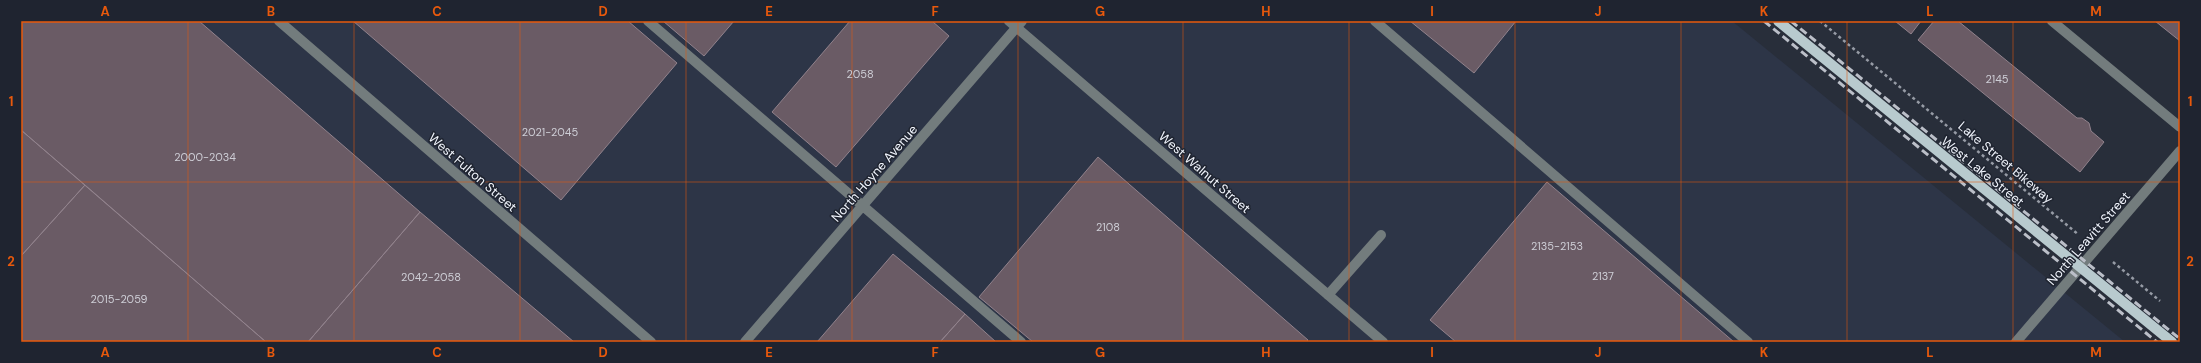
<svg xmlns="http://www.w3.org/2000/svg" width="2201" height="363" viewBox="0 0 2201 363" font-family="'DM Sans',sans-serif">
<rect width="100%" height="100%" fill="#282e3a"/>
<path fill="#2d3547" d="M21 21H1732L2125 342H21Z"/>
<path fill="#6a5b65" stroke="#91828c" d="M21 21H199L420 212 308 342H266L21 130Z
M353 21H628L677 63 561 200Z
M663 21H734L704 56Z
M850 21H932L949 36 836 167 772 112Z
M1410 21H1516L1474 73Z
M1895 21H1921L1911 34Z
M1934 21H1958L2077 118H2082L2089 123 2091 131 2104 142 2080 172 1918 40Z
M2155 21H2180V41Z
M21 130 85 185 21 256Z
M1098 157 1308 340 1306 342H1033L979 297Z
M1547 182 1734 342H1456L1430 320Z
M85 185 266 342H21V256Z
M420 212 574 342H308Z
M893 254 965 314 940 342H817Z
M965 314 996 342H940Z"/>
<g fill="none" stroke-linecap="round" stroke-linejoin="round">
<path stroke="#969ba5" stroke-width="2.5" stroke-dasharray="3 3" stroke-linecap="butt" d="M1820 21 2079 235
M2113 262 2160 301"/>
<path stroke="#737c7d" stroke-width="10" d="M279 21 651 342
M648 21 1021 342
M1009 21 1383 342
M1375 21 1748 342
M2052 21 2180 127
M1328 295 1381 235
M745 342 1022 21
M2016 342 2180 151"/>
<path stroke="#b8cace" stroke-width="10" d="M1778 21 2172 342"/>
<path stroke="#bbbfc8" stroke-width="3" stroke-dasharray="8 4" stroke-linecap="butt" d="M1764 21 2157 342
M1791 21 2180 339"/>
</g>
<path fill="none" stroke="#e8590c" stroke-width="1" stroke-opacity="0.55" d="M188 21V342M354 21V342M520 21V342M686 21V342M852 21V342M1018 21V342M1183 21V342M1349 21V342M1515 21V342M1681 21V342M1847 21V342M2013 21V342M21 182H2180"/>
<g text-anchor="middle" stroke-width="3" stroke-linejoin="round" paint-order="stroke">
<g font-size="11" fill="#ceced6">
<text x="860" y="78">2058</text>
<text x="1997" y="83">2145</text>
<text x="550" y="136">2021-2045</text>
<text x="205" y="161">2000-2034</text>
<text x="1108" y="231">2108</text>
<text x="1557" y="250">2135-2153</text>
<text x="1603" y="280">2137</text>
<text x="431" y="281">2042-2058</text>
<text x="119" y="303">2015-2059</text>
</g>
<g font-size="13" fill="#f0f4fc" stroke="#1f2430">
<text transform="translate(2006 162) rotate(40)" y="5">Lake Street Bikeway</text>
<text transform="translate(1983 171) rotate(39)" y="5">West Lake Street</text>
<text transform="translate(473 172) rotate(41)" y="5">West Fulton Street</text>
<text transform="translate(1205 172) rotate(41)" y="5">West Walnut Street</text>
<text transform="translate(874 173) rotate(-49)" y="5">North Hoyne Avenue</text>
<text transform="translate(2088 238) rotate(-49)" y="5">North Leavitt Street</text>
</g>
</g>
<rect width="2201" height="363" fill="none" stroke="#1f2430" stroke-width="44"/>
<rect x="22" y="22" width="2157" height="319" fill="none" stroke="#e8590c" stroke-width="1.5"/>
<g font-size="13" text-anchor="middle" font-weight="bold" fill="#e8590c">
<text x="105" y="16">A</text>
<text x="271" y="16">B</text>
<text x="437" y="16">C</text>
<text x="603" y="16">D</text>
<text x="769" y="16">E</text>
<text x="935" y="16">F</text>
<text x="1100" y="16">G</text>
<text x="1266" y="16">H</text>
<text x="1432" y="16">I</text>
<text x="1598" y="16">J</text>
<text x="1764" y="16">K</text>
<text x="1930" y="16">L</text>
<text x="2096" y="16">M</text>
<text x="11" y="106">1</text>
<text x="2190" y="106">1</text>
<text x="11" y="266">2</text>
<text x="2190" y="266">2</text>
<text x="105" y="357">A</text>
<text x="271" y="357">B</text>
<text x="437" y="357">C</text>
<text x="603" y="357">D</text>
<text x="769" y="357">E</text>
<text x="935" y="357">F</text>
<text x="1100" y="357">G</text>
<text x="1266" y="357">H</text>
<text x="1432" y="357">I</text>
<text x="1598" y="357">J</text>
<text x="1764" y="357">K</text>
<text x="1930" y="357">L</text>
<text x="2096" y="357">M</text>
</g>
</svg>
